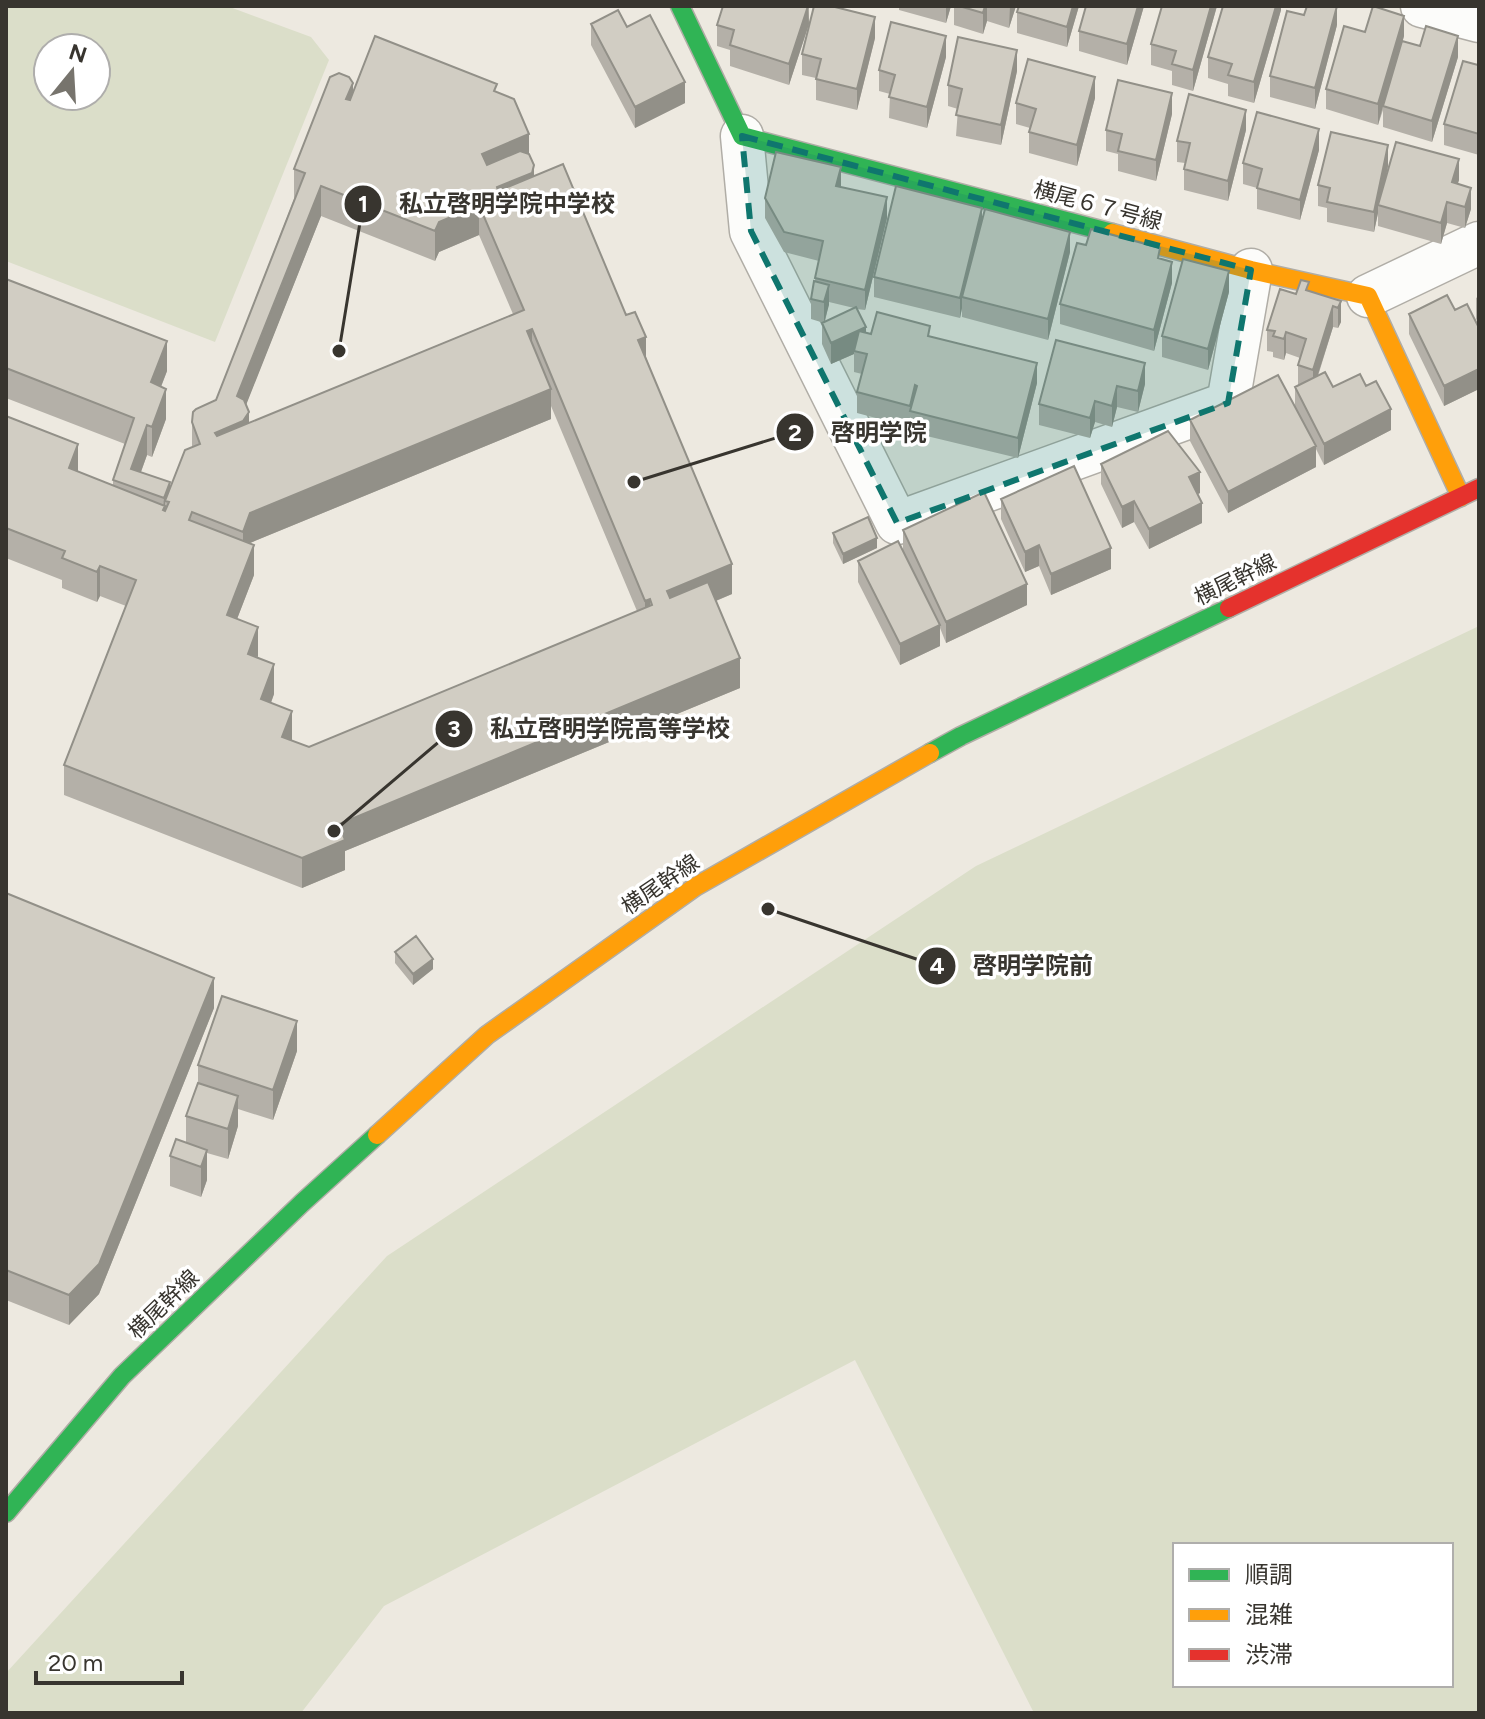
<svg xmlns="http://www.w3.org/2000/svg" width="1485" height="1719" viewBox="0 0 1485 1719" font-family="Figtree,'Noto Sans JP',sans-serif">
<rect width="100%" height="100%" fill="#ede9e0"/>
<path fill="#dbdec9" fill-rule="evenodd" d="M6 6H227L311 37 329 60 215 342 6 261ZM48 48H96V96H48Z
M1479 626V1713H1034L855 1360 384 1606 301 1713H6V1673L387 1256 976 866ZM1175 1545H1451V1685H1175Z"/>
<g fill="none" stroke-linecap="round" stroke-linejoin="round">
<defs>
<path id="street" d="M1422 6 1479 21
M742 136 751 231 897 523 1228 403 1251 270
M1368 296 1479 243"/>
<path id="fast" d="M680 6 742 136 1112 233
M930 753 961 736 1229 608
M6 1513 122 1376 302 1203 377 1135"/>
<path id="slow" d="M1112 233 1251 270 1368 296 1461 497
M377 1135 487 1035 695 887 930 753"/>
<path id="jam" d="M1229 608 1479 488"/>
</defs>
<use href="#street" stroke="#b0ada6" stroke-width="45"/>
<use href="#fast" stroke="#b0ada6" stroke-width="21"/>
<use href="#slow" stroke="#b0ada6" stroke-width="21"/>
<use href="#jam" stroke="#b0ada6" stroke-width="21"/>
<use href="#street" stroke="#fcfcfa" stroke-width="42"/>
<use href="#fast" stroke="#30b455" stroke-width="18"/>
<use href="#slow" stroke="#ff9f0a" stroke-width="18"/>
<use href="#jam" stroke="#e5322d" stroke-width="18"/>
</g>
<path fill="#b4b0a8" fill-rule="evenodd" d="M738 6H809V24L789 85 730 66V50L717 46V25Z
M899 6H951L946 23 899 10Z
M954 6H1016L1009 28 987 21 983 34 954 25Z
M1019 6H1079L1067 47 1017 33V12Z
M1086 6H1144L1127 65 1079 51V31Z
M1162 6H1217L1193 91 1172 85V71L1151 65V44Z
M1281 6V10L1254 103 1228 96V84L1208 78V57Z
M591 24 627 27 685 103 635 128 591 45Z
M1337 25 1315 109 1270 97V76Z
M1365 32 1404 36 1401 47 1458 57 1432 142 1383 127V110L1378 125 1326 109V89Z
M875 38 857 110 816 100V78L802 75V54Z
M946 57 927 128 889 118 890 94 879 91V70Z
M1479 61V155L1444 145V124Z
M1017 71 1001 145 956 136 958 109 948 106V85Z
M353 92H497L529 155 534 176 626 315 646 357 732 594 716 601 740 688 345 851V870L302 888 64 795V765L126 606 100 596 97 602 62 588V580L6 558V416L78 472 113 485V480L125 444 6 398V279L167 371 161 387 166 419 152 457 147 455 141 472 170 489 192 447V422L216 400 294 199V169ZM321 216 435 261 439 252 479 235 513 314 249 423 246 404ZM551 406 637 611 309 747 292 741 271 703 274 694 258 658 237 619 254 575 250 543 551 419Z
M1095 98 1077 166 1029 153V132L1030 128 1016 124V103Z
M1172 114 1156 181 1118 171V154L1106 151V130Z
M1246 130 1228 201 1184 190V169L1185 163 1177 162V141Z
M1319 150 1300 220 1257 209V188L1243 184V163Z
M1388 166 1386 176 1459 180 1457 184 1471 209 1465 228 1447 223 1441 244 1378 226V213L1374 232 1327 222V208L1318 206V185Z
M841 187 887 218 865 310 857 309 866 333 871 334 930 336 1037 383 1018 458 910 432V425V427L857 413V392L862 374 854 372V354L831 364 822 344V323H824L811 319V299L819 261 784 252 765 218V198ZM829 302 854 308 825 322Z
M982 221 1070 252 1048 340 962 317V308L960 318 874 297V277Z
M1160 259 1172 283 1154 351 1060 324V304Z
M1309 291 1341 301V322L1338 328 1333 327 1318 376 1391 430 1324 465 1316 449V467L1228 513 1190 441V420L1295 406V387L1298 386V365L1300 358 1286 353 1284 360 1273 357V352L1267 351V330L1296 294Z
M1229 292 1208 370 1162 357V336Z
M1479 296V324L1476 319V298Z
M1455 310 1479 328V389L1444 406 1409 334V314Z
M1056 340 1145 384 1138 412 1117 407 1112 427 1095 422 1090 438 1039 425V404Z
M1101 464 1200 493 1198 494 1202 523 1149 549 1134 522 1122 528 1101 484Z
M1001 499 1111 569 1051 595 1039 566 1025 572 1001 519Z
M903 530 1027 605 946 643 940 628V646L900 665 858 582V561L914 573 903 551Z
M833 533 877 548 843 564 833 543Z
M6 893 214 1008 99 1294 69 1325 6 1300Z
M395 952 433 969 413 985 395 963Z
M297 1051 273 1120 238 1109V1126L228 1159 207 1153V1180L201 1197 170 1186V1156L186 1143V1116L198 1083V1065Z"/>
<path fill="#929088" d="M808 6 809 24 789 85V64Z
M946 6H951L946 23Z
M985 6H987V21L983 34V13Z
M1010 6H1016L1009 28Z
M1073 6H1079L1067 47V27Z
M1138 6H1144L1127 65V44Z
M1211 6H1217L1193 91V70Z
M1276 6H1281V10L1254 103V82Z
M1337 6V25L1315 109V88Z
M1404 16V36L1384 106H1383L1378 125V104Z
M875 17V38L857 110V89Z
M946 36V57L927 128V107Z
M1458 36V57L1432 142V121Z
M1017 50V71L1001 145V125Z
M1095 77V98L1077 166V145Z
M685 82V103L635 128V107Z
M353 83V113L346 99Z
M1172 93V114L1156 181V160Z
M1246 110V130L1228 201V181Z
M1319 129V150L1300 220V200Z
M529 134V164L482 184V154Z
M1388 145V166L1380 206 1378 205V213L1374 232V212Z
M1459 159V180L1452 203V182Z
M534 165V195L497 217V187Z
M841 167V187L836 186Z
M321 186V216L239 423 249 412V442L215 463V433L237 396Z
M1471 188V209L1465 228V207Z
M887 197V218L865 310V290Z
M1447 202V223L1441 244V223Z
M479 205V235L439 252 435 261V231L439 222Z
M982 208V229L962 297V308L960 318V298Z
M1070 232V252L1048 340V319Z
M1172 262V283L1154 351V330Z
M1229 271V292L1208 370V349Z
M829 285V305L824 323V302Z
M1341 301V322L1338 328V308Z
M1333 306V327L1313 390V370Z
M866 327V348L854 351V354L831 364V343Z
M532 329V359L527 331Z
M1286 332V353L1284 360V339Z
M646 337V367L638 340Z
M167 341V371L151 412V382Z
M1037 363V383L1018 458V438Z
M1145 363V384L1138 412V391Z
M1479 369V389L1444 406V386Z
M1117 386V407L1112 427V406Z
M166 389V419L152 457V427Z
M551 389V419L250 543 243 562V532L250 513Z
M1095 401V422L1090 438V418Z
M1391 409V430L1324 465V444Z
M147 425V455L135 488 131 469Z
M78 444V474L69 468Z
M1316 446V467L1228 513V492Z
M1200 472V493L1189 498V477Z
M170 482V512L169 502 165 501V536L163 510 164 498Z
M1134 501V522L1122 528V507Z
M1202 503V523L1149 549V529Z
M877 538V548L843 564V554Z
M254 545V575L227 645V615Z
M1039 545V566L1025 572V552Z
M1111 548V569L1051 595V574Z
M732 564V594L667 621V591Z
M100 566V596L97 602V572Z
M1027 584V605L946 643V622Z
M650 599V629L645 631V601Z
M940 625V646L900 665V644Z
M258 627V657L248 654Z
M740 658V688L345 851V870L302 888V858L339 824Z
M274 664V694L261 729V699Z
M292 711V741L282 737Z
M433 959V969L413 985V974Z
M214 978V1008L99 1294 69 1325V1295Z
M297 1021V1051L273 1120V1090Z
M238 1096V1126L228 1159V1129Z
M207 1150V1180L201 1197V1167Z"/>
<path fill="#d1cdc3" stroke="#929088" stroke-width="2" fill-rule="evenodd" d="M723 6H808L789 64 730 45 734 30 717 25Z
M814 6H831L875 17 857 89 816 79 821 59 802 54Z
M959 6H985L983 13Z
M1019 6H1073L1067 27 1017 12Z
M1086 6H1138L1127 44 1079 31Z
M1162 6H1211L1193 70 1172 64 1176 51 1151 44Z
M1223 6H1276L1254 82 1228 75 1232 64 1208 57Z
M1307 6H1337L1315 88 1270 76 1287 11 1304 15Z
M1373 6 1404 16 1378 104 1326 89 1344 26 1365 32Z
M618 10 627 27 650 15 685 82 635 107 591 24Z
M891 22 946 36 927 107 889 97 895 75 879 70Z
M1426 26 1458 36 1432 121 1383 106 1402 41 1420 46Z
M375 36 497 84 494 91 514 99 529 134 482 154 487 165 520 151 529 154 534 165 532 173 497 187 498 191 563 164 626 315 635 312 646 337 638 340 732 564 667 591 670 598 708 582 740 658 339 824 345 840 302 858 64 765 136 580 100 566 97 572 62 558 65 551 6 528V416L78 444 69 468 165 506 163 510 165 511 169 502 165 501 185 450 200 444 192 422 193 412 196 409 216 400 305 173 294 169 330 77 339 73 349 77 353 83 346 99 350 100ZM321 186 435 231 439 222 479 205 524 310 217 436 215 433 243 421 249 412 244 400 237 396ZM532 329 645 601 650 599 652 605 309 747 282 737 292 711 261 699 274 664 248 654 258 627 227 615 254 545 189 520 192 512 243 532 250 513 551 389 527 331Z
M958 37 1017 50 1001 125 956 115 962 89 948 85Z
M1028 59 1095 77 1077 145 1029 132 1036 109 1016 103Z
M1463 61 1478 65 1479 61V134L1444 124Z
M1118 80 1172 93 1156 160 1118 151 1122 134 1106 130Z
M1189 94 1246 110 1228 181 1184 169 1190 143 1177 141Z
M1257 112 1319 129 1300 200 1257 188 1262 169 1243 163Z
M1331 132 1388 145 1374 212 1327 202 1330 188 1318 185Z
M1396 142 1459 159 1452 182 1471 188 1465 207 1447 202 1441 223 1378 205Z
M776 152 841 167 836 186 887 197 865 290 815 278 823 241 784 232 765 198Z
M896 186 982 208 960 298 874 277Z
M985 209 1070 232 1048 319 962 297Z
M1091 229 1160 248 1158 258 1172 262 1154 330 1060 304 1077 243 1086 245Z
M1183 259 1229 271 1208 349 1162 336Z
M6 279 167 341 151 382 166 389 152 427 147 425 131 469 170 482 164 498 113 480 134 418 6 368Z
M1301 280 1309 282 1306 290 1341 301 1338 308 1333 306 1313 370 1298 365 1306 339 1286 332 1284 339 1273 336 1275 331 1267 330 1280 289 1296 294Z
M814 281 829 285 824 302 811 299Z
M1447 295 1455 310 1467 304 1479 328V369L1444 386 1409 314Z
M856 307 866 327 831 343 822 323Z
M877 312 930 326 928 336 1037 363 1018 438 910 411 917 386 915 385 910 406 857 392 867 354 854 351 859 331 871 334Z
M1056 340 1145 363 1138 391 1117 386 1112 406 1095 401 1090 418 1039 404Z
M1325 372 1333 387 1360 374 1366 386 1376 381 1391 409 1324 444 1295 387Z
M1278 375 1316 446 1228 492 1190 420Z
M1168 431 1200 472 1189 477 1202 503 1149 529 1134 501 1122 507 1101 464Z
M1074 466 1111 548 1051 574 1039 545 1025 552 1001 499Z
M984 492 1027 584 946 622 903 530Z
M868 517 877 538 843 554 833 533Z
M898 541 940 625 900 644 858 561Z
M6 893 214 978 99 1264 69 1295 6 1270Z
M416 936 433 959 413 974 395 952Z
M222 996 297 1021 273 1090 198 1065Z
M198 1083 238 1096 228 1129 186 1116Z
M176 1139 207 1150 201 1167 170 1156Z"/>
<path fill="#0f766e" fill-opacity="0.2" stroke="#0f766e" stroke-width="6" stroke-dasharray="16 10" stroke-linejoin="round" d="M742 136 1251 270 1228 403 897 523 751 231Z"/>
<g text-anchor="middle" stroke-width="7" stroke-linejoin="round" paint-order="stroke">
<g font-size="22" fill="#38352f" stroke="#fff">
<text transform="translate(1098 205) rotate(15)" y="8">横尾６７号線</text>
<text transform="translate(1235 579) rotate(-26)" y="8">横尾幹線</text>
<text transform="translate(660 884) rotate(-34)" y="8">横尾幹線</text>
<text transform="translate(163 1304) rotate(-44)" y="8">横尾幹線</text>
</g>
</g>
<path fill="none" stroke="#38352f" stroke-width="3" d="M339 351L363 204M634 482L795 432M334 831L454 729M768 909L937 966"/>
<g fill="#38352f" stroke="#fff" stroke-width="3">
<circle cx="339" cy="351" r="8"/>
<circle cx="634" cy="482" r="8"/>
<circle cx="334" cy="831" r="8"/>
<circle cx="768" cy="909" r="8"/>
<circle cx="363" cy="204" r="20"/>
<circle cx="795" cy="432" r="20"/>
<circle cx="454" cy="729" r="20"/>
<circle cx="937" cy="966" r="20"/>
</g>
<g font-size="24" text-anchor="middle" font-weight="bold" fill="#fff">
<text x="363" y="212">1</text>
<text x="795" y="441">2</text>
<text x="454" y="737">3</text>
<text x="937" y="974">4</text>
</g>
<g font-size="24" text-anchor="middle" font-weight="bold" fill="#38352f" stroke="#fff" stroke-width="7" stroke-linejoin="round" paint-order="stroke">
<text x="507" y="212">私立啓明学院中学校</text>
<text x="879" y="441">啓明学院</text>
<text x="610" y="737">私立啓明学院高等学校</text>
<text x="1033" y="974">啓明学院前</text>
</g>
<rect width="1485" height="1719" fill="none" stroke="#38352f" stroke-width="16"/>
<rect x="1173" y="1543" width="280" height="144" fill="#ffffff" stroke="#afaeac" stroke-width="2"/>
<rect x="1189" y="1569" width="40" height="12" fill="#30b455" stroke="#afaeac" stroke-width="2"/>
<text x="1245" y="1583" font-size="24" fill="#38352f">順調</text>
<rect x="1189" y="1609" width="40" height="12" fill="#ff9f0a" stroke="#afaeac" stroke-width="2"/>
<text x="1245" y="1623" font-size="24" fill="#38352f">混雑</text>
<rect x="1189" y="1649" width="40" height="12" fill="#e5322d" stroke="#afaeac" stroke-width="2"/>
<text x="1245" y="1663" font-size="24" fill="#38352f">渋滞</text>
<g transform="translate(72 72) rotate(18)"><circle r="38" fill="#ffffff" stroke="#afaeac" stroke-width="2"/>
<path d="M0-6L14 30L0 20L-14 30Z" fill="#77746d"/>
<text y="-12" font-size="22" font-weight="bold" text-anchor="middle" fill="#38352f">N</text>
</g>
<path d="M36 1671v12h146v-12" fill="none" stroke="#38352f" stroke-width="4"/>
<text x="48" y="1671" font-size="24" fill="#38352f" stroke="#ffffff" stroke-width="6" paint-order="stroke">20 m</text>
</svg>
